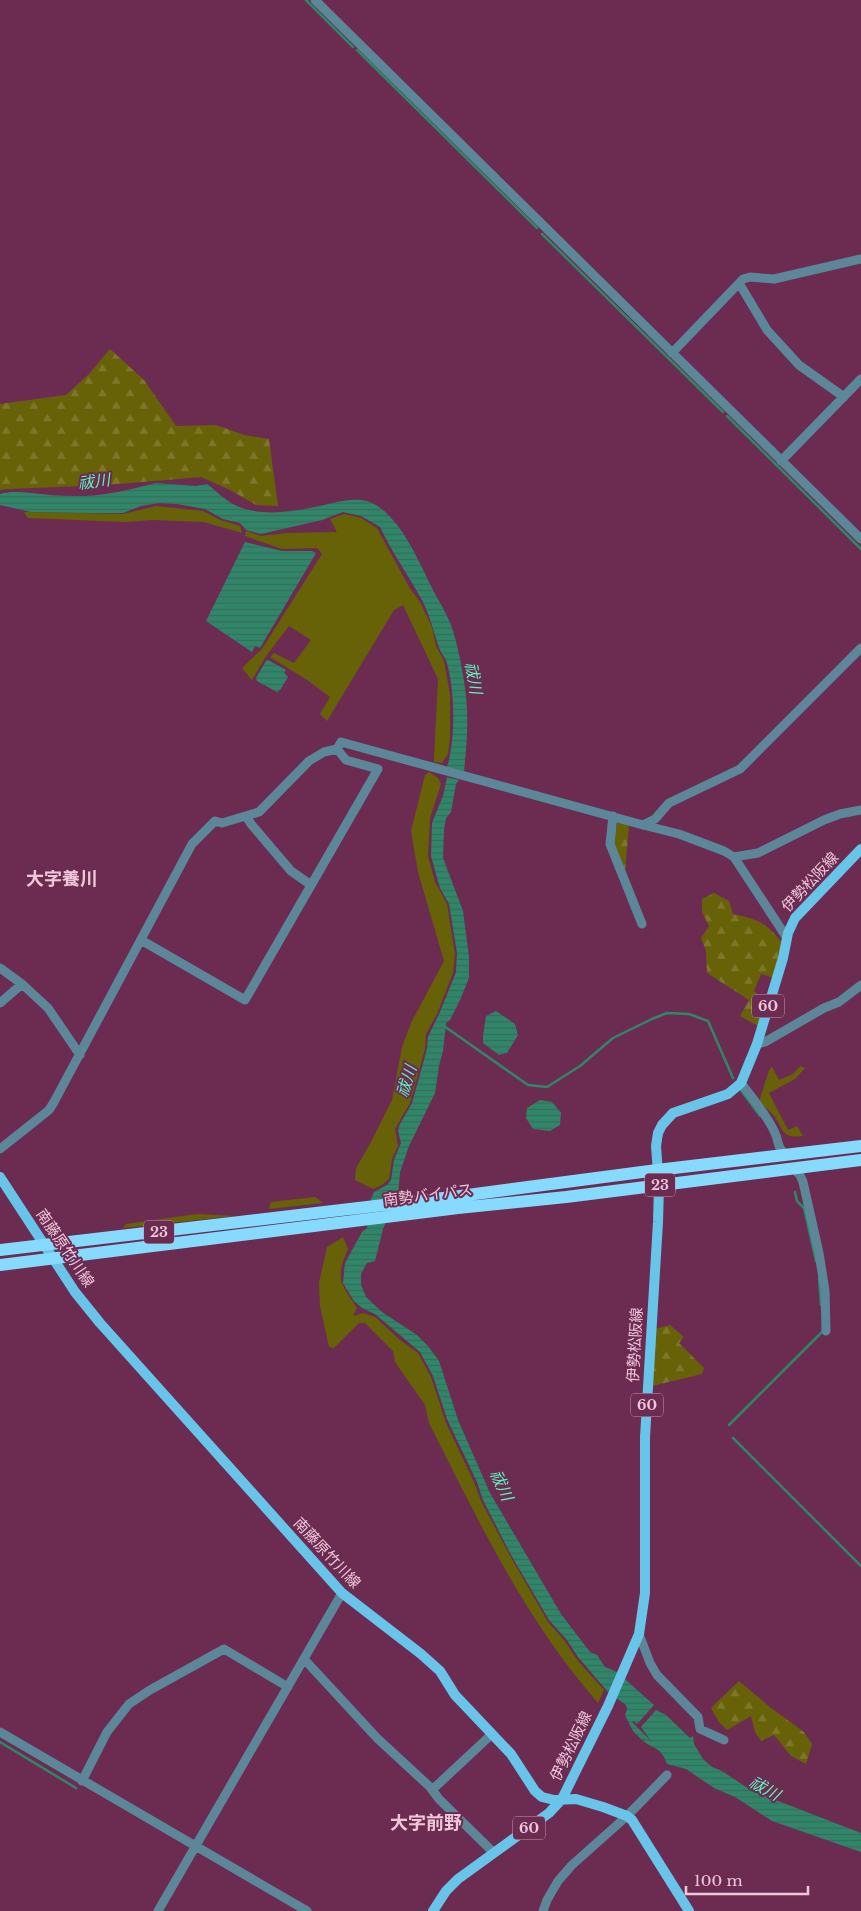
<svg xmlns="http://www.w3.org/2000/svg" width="861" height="1911" viewBox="0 0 861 1911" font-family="'Libre Baskerville','Noto Sans JP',serif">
<defs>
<pattern id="forest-firs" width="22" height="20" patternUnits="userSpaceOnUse" patternTransform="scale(1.25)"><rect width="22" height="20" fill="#676208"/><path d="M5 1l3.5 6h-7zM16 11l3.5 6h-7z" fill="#7d772b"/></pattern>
<pattern id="water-rules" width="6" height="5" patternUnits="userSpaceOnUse" patternTransform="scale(1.25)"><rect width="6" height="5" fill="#308668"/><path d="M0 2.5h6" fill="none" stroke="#386c5b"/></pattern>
</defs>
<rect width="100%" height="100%" fill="#6c2c51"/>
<path fill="#676208" d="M156 506 203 511 220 520 240 526 242 533 204 522 153 520 125 522 28 518 24 512 123 514Z
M344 514 361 518 377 528 409 587 420 602 432 627 436 646 444 661 450 694V737L448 754 442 763 434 762V758L438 679 403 605 394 610 327 721 320 714 330 697 307 680 270 657 274 653 294 663 311 640 289 626 266 656 252 680 242 668 262 649 322 554 317 548 282 549 245 536 246 531 261 536 287 533 337 532 330 519Z
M429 772 438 778 441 784 430 818 428 856 435 882 447 904 455 954 453 973 437 1014 426 1034 425 1049 410 1103 395 1129 398 1146 392 1159 389 1179 382 1185 373 1189 355 1180 356 1168 370 1144 392 1100 402 1047 411 1023 444 961 418 872 411 831 425 775Z
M800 1066 805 1068 795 1079 769 1093 788 1130 797 1126 803 1136C781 1139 784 1129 774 1116 769 1110 764 1106 759 1102L769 1070 772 1067 779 1080 793 1074Z
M315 1197 323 1203 269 1209 271 1202Z
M197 1214 235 1216 123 1228 126 1224Z
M343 1237 348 1249C335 1279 340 1282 357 1308L353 1316 363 1313 375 1317 400 1340 418 1353 431 1377 446 1423 474 1482 481 1501 509 1554 548 1622 564 1640 578 1661 604 1690 598 1703C524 1618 479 1522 429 1423L425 1405 395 1362 393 1351 365 1323H359L334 1348 329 1347 320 1306 319 1283 327 1247Z"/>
<path fill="url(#forest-firs)" d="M110 349 144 380 176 426 216 425 244 435 269 439 278 506 256 505 230 490 201 477 107 485 8 489 0 490V404L66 395 89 374Z
M618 821 629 825 625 871 613 843Z
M714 893 729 901 733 914C760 920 765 922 783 944L774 978 761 974 754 991 765 1002 758 1026 740 1016 749 1000 707 973 706 951 701 938 709 926 702 912V899Z
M670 1325 684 1337 679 1343 704 1368 702 1374 652 1386 655 1329Z
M739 1681 771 1708 804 1732 812 1744 806 1764 791 1756 774 1735 761 1741 755 1732 751 1716 727 1730 719 1722 711 1708Z"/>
<path fill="url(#water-rules)" d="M156 483 196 486 207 484C215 490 223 498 231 503 258 518 291 512 320 506 333 503 347 499 361 500 395 503 419 562 432 588 438 600 446 612 451 625 458 645 462 667 465 688 469 715 467 743 464 771L447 767C456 740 455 687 446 660 444 656 440 652 439 647 433 631 430 615 422 600 408 575 392 552 380 527L361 516 343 512 322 520 261 534 246 530 240 523 223 519 205 509 177 504 159 503 141 506 123 513H89L31 512 0 505V494C14 490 28 493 42 494 56 496 70 496 84 496 109 495 132 489 156 483Z
M245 542 282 551H312L316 553 260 648 255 646 252 652 206 621Z
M268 660 286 670 284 673 288 677 280 690 277 692 257 681 256 678 266 661Z
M447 777 459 780 456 784 451 812 446 818 444 829 443 858 463 911 469 957V978L460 1000 450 1020 446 1023 443 1051 439 1066 435 1093 409 1146 400 1172 398 1195 383 1229 375 1261 367 1263 361 1274V1285L366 1297 382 1312 417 1335 428 1346 439 1361 458 1420 490 1493 561 1614 590 1652 597 1655 605 1667 617 1672 654 1705 637 1724 634 1721 632 1722 651 1741 641 1727 656 1710 666 1715 690 1738 693 1736 694 1744 703 1759 712 1767 722 1771 752 1791 861 1833V1852L772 1821 735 1797 714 1788 686 1769 667 1764C661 1747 655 1750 643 1741L646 1738 642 1740 633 1731 625 1715 627 1709 626 1705 608 1692 578 1657 567 1640 549 1620 510 1553 483 1500 477 1482 447 1419 433 1376 420 1352 375 1314 362 1308 354 1301 343 1283 345 1263 362 1232 367 1228 371 1199 374 1192 387 1185 391 1180 394 1160 401 1143 398 1131 399 1126 412 1103 427 1049 428 1037 440 1012 456 972 457 953 449 904 440 888 431 856 432 823 443 796Z
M496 1011 515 1024 518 1035 507 1053 499 1055 483 1043V1036L486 1016Z
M540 1100 552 1102 561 1113 560 1125 550 1131 533 1129 526 1118 527 1108Z"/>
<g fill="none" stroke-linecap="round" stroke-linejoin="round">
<path stroke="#308668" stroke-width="2.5" d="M306 0 353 47
M357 50 537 228
M542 234 723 412
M727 416 861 549
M444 1026 528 1085 547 1087 580 1066 613 1038 652 1019 667 1013 689 1014 708 1021 733 1078
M740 1089 760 1116
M795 1192 797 1201 804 1208 816 1261
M819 1278 821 1305
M729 1425 823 1331
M733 1438 861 1566
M0 1742 76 1788"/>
<path stroke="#5c8798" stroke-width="9" d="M315 0 861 539
M739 283 767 330 799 365 844 397
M672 353 743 279 750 277 774 279 861 259
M781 461 861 379
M246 816 251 824 291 871 311 885
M613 816 610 844 642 924
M643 825 655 819 669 803 740 769 861 648
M734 857 787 938
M141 940 245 1000 378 769 346 760 337 749
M0 968 22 984
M0 1003 22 984 48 1008 80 1055
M757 1044 765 1042 824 1008 839 1002 861 985
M741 1083C753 1099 767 1115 775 1133 779 1141 777 1148 785 1154
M0 1149 49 1110 54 1102 192 844 215 821 222 823 259 812 309 761 324 752 337 749 341 742 643 825 679 834 724 851 734 857 758 853 824 820 840 814 861 810
M794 1169 800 1175 803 1182 819 1253 825 1291 826 1331
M639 1634 650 1663 657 1675 698 1717 700 1729 724 1740
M304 1659 377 1738 430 1787 439 1799 494 1853
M0 1732 307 1911
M82 1781 107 1732 129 1704 150 1690 224 1649 288 1687
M432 1790 492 1734
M158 1911 342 1593
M543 1911 547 1900 558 1881 572 1865 627 1816 667 1775"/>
<path stroke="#69c4e9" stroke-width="10" d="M0 1177 75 1292 100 1323 342 1593 421 1654 440 1671 455 1695 511 1754 535 1791 542 1797 554 1800 576 1799 603 1807 627 1816 632 1820 689 1911
M433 1911 446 1891 458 1879 549 1813 562 1799 608 1706 639 1634 645 1593V1437L658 1222 659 1186 656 1146 658 1133 662 1125 673 1113 728 1094 741 1083 757 1044 783 958 788 933 795 918 861 849"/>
<path stroke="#85dafd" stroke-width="12" d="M0 1250 460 1196 657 1170 861 1146
M0 1265 458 1208 566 1197 861 1160"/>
</g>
<g text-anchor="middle" stroke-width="4" stroke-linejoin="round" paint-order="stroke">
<g fill="#6c2c51" stroke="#c798b2" stroke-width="1">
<rect x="752" y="994.5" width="32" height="23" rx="4"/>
<rect x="645" y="1173.5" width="30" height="23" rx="4"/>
<rect x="144" y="1220.5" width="30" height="23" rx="4"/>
<rect x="631" y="1393.5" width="32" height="23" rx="4"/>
<rect x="513" y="1816.5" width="32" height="23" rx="4"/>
</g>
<g font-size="14" font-weight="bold" fill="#eec7db">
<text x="768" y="1011">60</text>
<text x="660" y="1190">23</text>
<text x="159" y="1237">23</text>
<text x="647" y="1410">60</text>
<text x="529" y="1833">60</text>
</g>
<g font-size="15" fill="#eec7db" stroke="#6c2c51">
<text transform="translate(810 882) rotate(-47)" y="5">伊勢松阪線</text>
<text transform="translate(428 1195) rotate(-7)" y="5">南勢バイパス</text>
<text transform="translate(65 1248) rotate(56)" y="5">南藤原竹川線</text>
<text transform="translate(635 1345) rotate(-87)" y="5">伊勢松阪線</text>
<text transform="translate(327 1553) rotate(47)" y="5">南藤原竹川線</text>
<text transform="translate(571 1746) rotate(-64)" y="5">伊勢松阪線</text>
</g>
<g font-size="16" font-style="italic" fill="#5cf4bf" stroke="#6c2c51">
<text transform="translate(94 481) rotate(-7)" y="6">祓川</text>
<text transform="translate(474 678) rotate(80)" y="6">祓川</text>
<text transform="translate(406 1081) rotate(-73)" y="6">祓川</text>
<text transform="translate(502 1485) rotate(65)" y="6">祓川</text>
<text transform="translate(765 1788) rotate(29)" y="6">祓川</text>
</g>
<g font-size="18" font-weight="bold" fill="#eec7db" stroke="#6c2c51">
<text x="62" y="885">大字養川</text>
<text x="426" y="1829">大字前野</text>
</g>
</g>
<path d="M686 1886v8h122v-8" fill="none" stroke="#eec7db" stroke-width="2.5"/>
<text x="694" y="1886" font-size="15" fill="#eec7db" stroke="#6c2c51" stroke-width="4" paint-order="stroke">100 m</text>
</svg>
